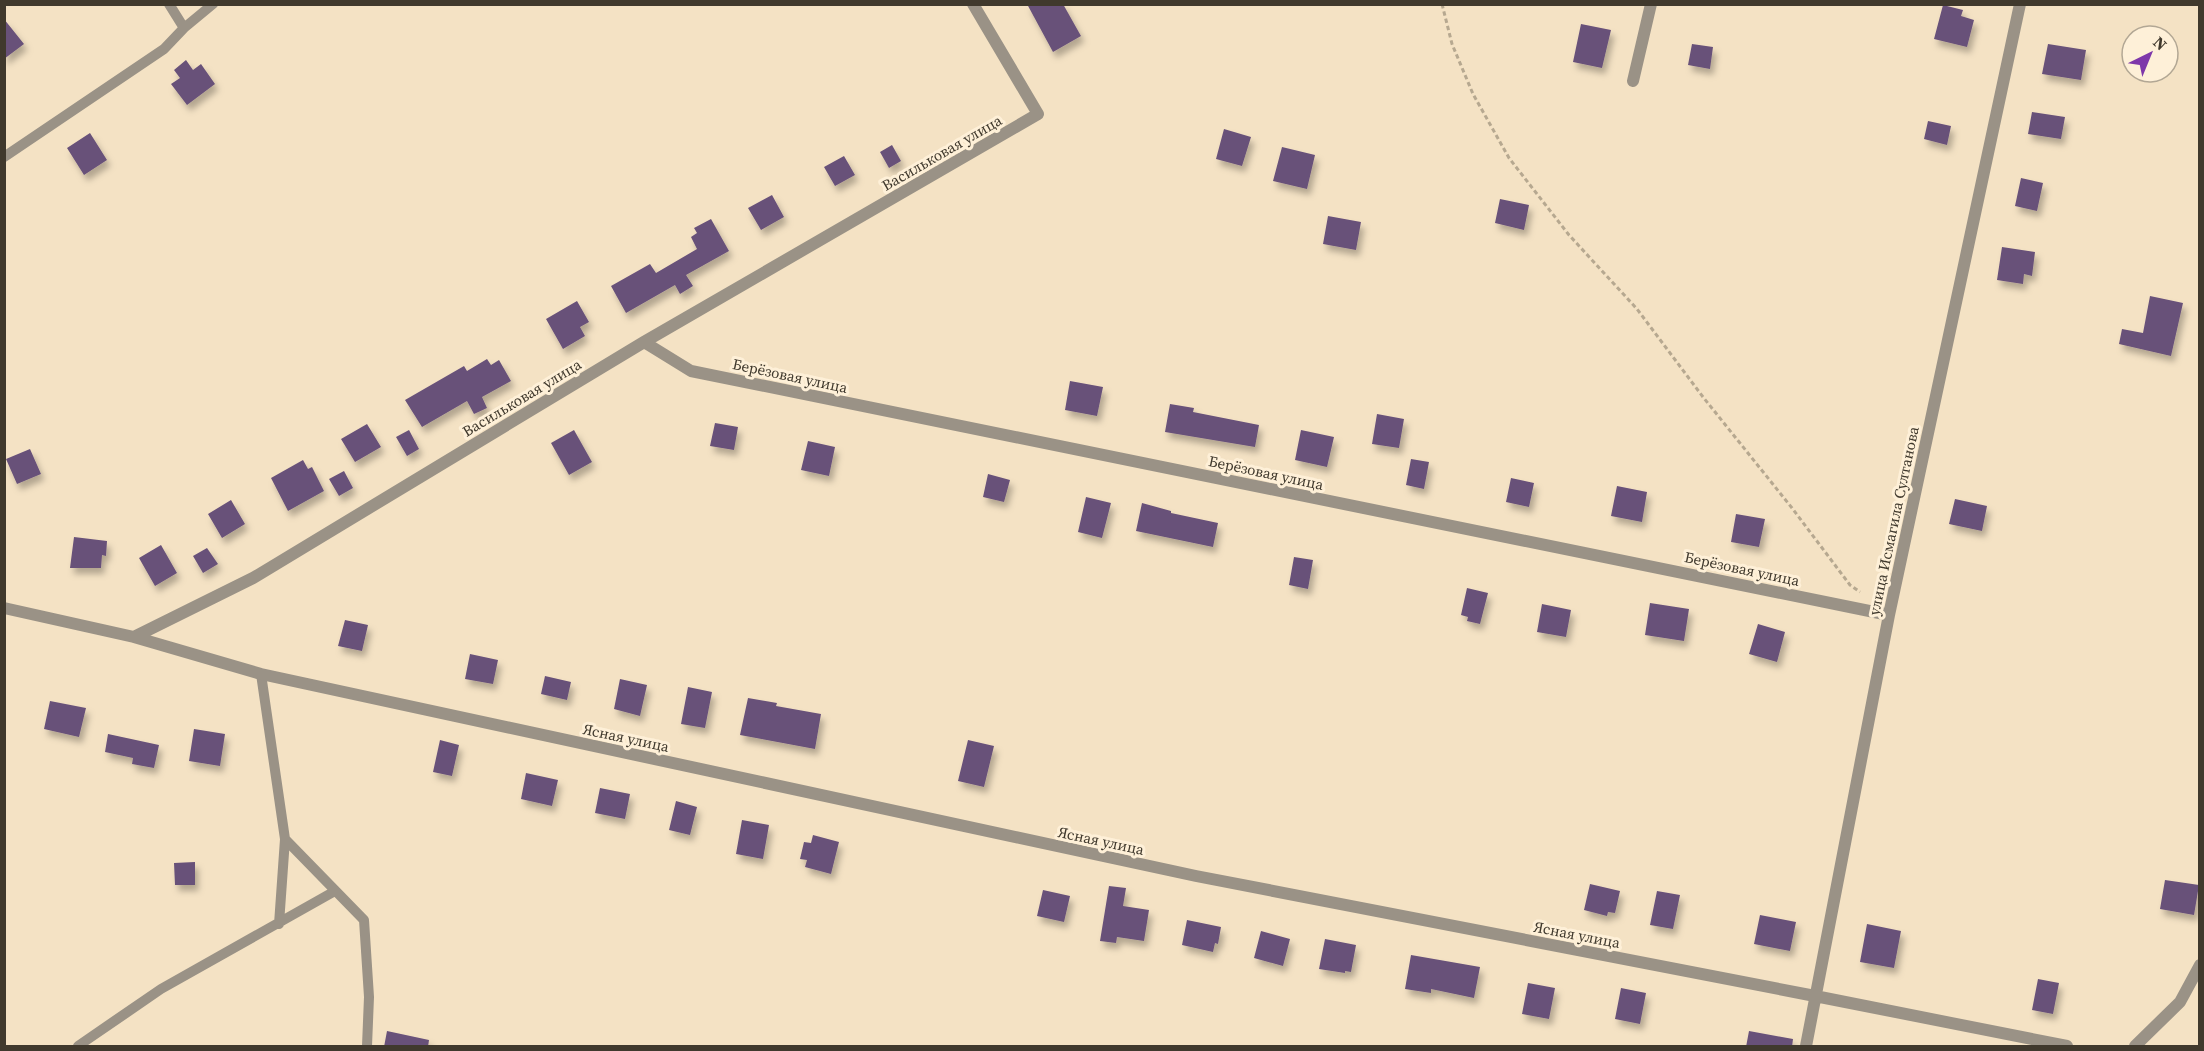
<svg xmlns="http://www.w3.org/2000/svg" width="2204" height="1051" viewBox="0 0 2204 1051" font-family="'Source Serif 4',serif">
<defs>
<filter id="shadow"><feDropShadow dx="3.5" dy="6" stdDeviation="3" flood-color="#0004"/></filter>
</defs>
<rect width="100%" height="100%" fill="#f4e2c4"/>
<path fill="#685179" filter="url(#shadow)" d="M1027 4H1063L1081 36 1053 52Z
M1943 5 1963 10 1961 16 1974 20 1967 47 1934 39Z
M4 19 24 44 4 59Z
M1581 24 1611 30 1602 68 1573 62Z
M1692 44 1713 47 1710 69 1688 65Z
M2048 44 2086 50 2081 80 2042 74Z
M186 60 193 70 201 64 215 84 187 105 171 84 180 78 174 70Z
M2032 112 2065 117 2061 139 2028 134Z
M1928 121 1951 126 1947 145 1924 139Z
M1224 129 1251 137 1242 166 1216 159Z
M90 133 107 160 84 175 67 148Z
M892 145 901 161 889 168 880 152Z
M1282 147 1315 155 1307 189 1273 181Z
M844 156 855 175 835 186 824 167Z
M2021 178 2043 183 2037 211 2015 206Z
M772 195 784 217 761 230 748 208Z
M1500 199 1529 205 1524 230 1495 223Z
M1328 216 1361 222 1356 250 1323 244Z
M711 219 729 251 686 275 693 286 680 294 675 285 626 313 611 286 650 264 656 273 697 249 691 237 697 233 694 228Z
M2002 247 2035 252 2032 276 2024 274 2023 284 1997 280Z
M2150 296 2183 303 2171 356 2119 344 2122 329 2143 333Z
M577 301 589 322 580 327 585 336 563 349 546 319Z
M487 359 491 365 499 360 511 381 482 397 487 408 474 414 467 401 422 427 405 400 464 366 467 371Z
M1070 381 1103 387 1097 416 1065 410Z
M1170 404 1194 408 1193 412 1259 425 1255 447 1165 432Z
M1377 414 1404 419 1399 448 1372 444Z
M715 423 738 427 734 450 710 446Z
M367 424 381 447 355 462 341 439Z
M409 430 419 449 407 456 396 437Z
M574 430 592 462 569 475 551 443Z
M1301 430 1334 437 1327 467 1295 460Z
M808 441 835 447 829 476 801 470Z
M30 449 41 474 17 484 6 459Z
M1411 459 1429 462 1424 489 1406 485Z
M303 460 308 469 312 467 324 491 288 511 271 478Z
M344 471 353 488 339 496 329 479Z
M988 474 1010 480 1004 502 983 497Z
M1511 478 1534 483 1529 507 1506 502Z
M1617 486 1647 492 1642 522 1611 516Z
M1086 497 1111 503 1102 538 1078 532Z
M1955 499 1987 506 1982 531 1949 524Z
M231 500 245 524 222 538 208 514Z
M1142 503 1171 511V513L1218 523 1213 547 1136 531Z
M1736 514 1765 519 1759 547 1731 542Z
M74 537 107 541 106 556 102 555 101 568H70Z
M161 545 177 573 155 586 139 558Z
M207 548 218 564 203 573 193 556Z
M1294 557 1313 560 1308 589 1289 585Z
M1467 588 1488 593 1480 624 1467 621 1468 617 1461 615Z
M1650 603 1689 609 1684 641 1645 635Z
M1542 604 1571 610 1566 637 1537 632Z
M345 620 368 625 362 651 338 646Z
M1758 624 1785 632 1777 662 1749 654Z
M470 654 498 660 493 684 465 679Z
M545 676 571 682 567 700 541 694Z
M620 679 647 685 640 716 614 709Z
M688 687 712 692 705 728 681 724Z
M748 698 777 703 776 706 821 714 815 749 740 735Z
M50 701 86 708 79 737 44 729Z
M194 729 225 734 220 766 189 761Z
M108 734 159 745 154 768 132 764 133 758 105 752Z
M440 740 459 745 452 776 433 772Z
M968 740 994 746 984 787 958 781Z
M526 773 558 780 552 806 521 799Z
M600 788 630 794 625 819 595 813Z
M676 801 697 807 690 835 669 830Z
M742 820 769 825 763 859 736 854Z
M813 835 839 842 831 874 805 867 807 860 800 859 804 842 811 843Z
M195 862V885H175L174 863Z
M2165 880 2199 885 2194 915 2160 909Z
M1590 884 1620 891 1615 913 1608 912 1607 916 1584 910Z
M1109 886 1126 888 1123 906 1149 910 1144 941 1117 937 1116 943 1100 941Z
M1043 890 1070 896 1064 922 1037 916Z
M1657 891 1680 895 1673 929 1650 925Z
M1760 915 1796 922 1790 951 1754 944Z
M1187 920 1221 927 1218 944 1215 943 1213 952 1182 945Z
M1867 924 1901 931 1894 968 1860 962Z
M1261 931 1290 939 1283 966 1254 958Z
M1325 939 1356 945 1351 972 1345 971V973L1319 969Z
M1411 955 1480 967 1474 998 1431 989V993L1405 989Z
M2038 979 2059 983 2053 1014 2032 1010Z
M1528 983 1555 988 1549 1019 1522 1014Z
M1621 988 1646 993 1640 1024 1615 1019Z
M387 1031 429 1040 428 1047H384Z
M1749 1031 1793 1039 1792 1047H1746Z"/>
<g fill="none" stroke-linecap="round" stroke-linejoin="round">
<path stroke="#b6a890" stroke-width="3" stroke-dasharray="4.5 3" stroke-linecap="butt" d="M1442 4 1452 44 1473 94 1509 158 1569 235 1637 309 1703 397 1792 508 1850 585 1860 592"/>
<path stroke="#9a9286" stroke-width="10" d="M169 4 184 28
M4 157 164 49 184 28 213 4
M261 674 285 839 364 920 369 997 367 1046
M279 924 285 839
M78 1046 161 989 335 891"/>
<path stroke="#9a9286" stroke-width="12" d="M1633 81 1651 4
M644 342 691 371 1889 615
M4 608 134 637 261 674 1196 876 1815 996 2067 1046
M134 637 253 578 644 342 1038 114 973 4
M1806 1046 1889 615 2020 4
M2135 1046 2180 1002 2200 965"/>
</g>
<g text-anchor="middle" stroke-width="6" stroke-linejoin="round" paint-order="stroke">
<g font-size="15" fill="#40392d" stroke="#fef0d8">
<text transform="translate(942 153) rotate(-30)" y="5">Васильковая улица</text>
<text transform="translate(790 376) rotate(12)" y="5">Берёзовая улица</text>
<text transform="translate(522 398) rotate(-31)" y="5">Васильковая улица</text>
<text transform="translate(1266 473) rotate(12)" y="5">Берёзовая улица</text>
<text transform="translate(1894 521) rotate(-78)" y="5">улица Исмагила Султанова</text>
<text transform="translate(1742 569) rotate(12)" y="5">Берёзовая улица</text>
<text transform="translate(626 738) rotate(12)" y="5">Ясная улица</text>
<text transform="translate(1101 841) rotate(12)" y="5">Ясная улица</text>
<text transform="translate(1577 935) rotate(11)" y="5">Ясная улица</text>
</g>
</g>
<rect width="2204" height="1051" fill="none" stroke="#40392d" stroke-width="12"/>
<g transform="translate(2150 54) rotate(43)"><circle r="28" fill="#fef0d8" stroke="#b2a794" stroke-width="1.5"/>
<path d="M0-4.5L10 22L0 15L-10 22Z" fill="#7e37aa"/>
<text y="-9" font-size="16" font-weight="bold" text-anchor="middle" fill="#40392d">N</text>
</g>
</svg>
